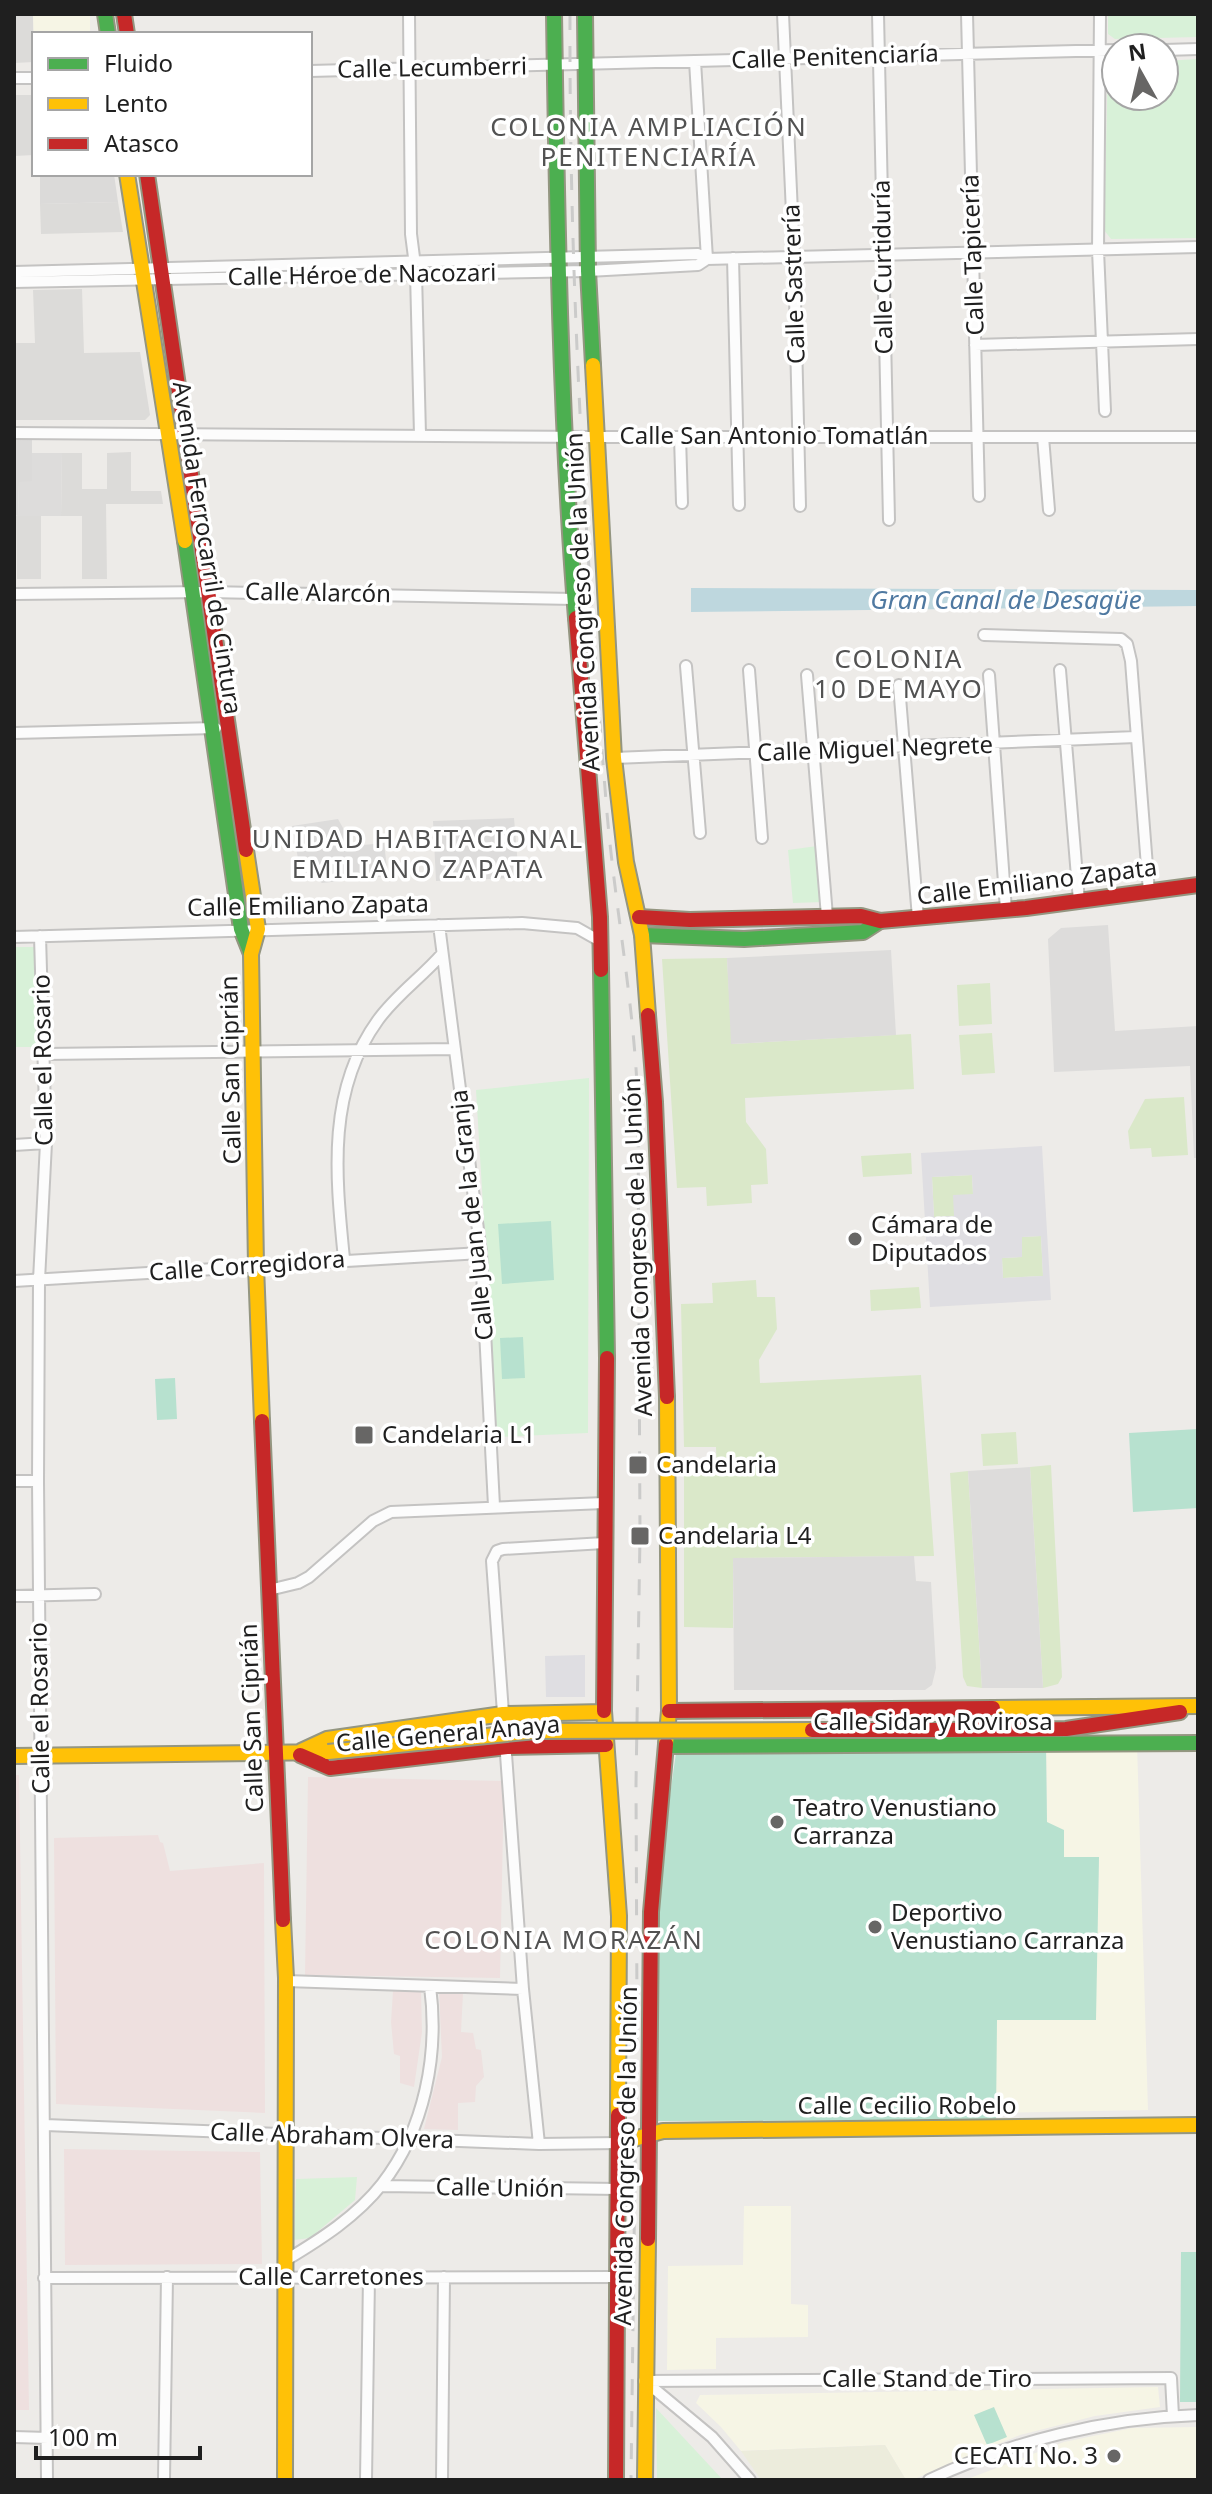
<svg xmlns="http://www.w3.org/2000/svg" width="1212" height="2494" viewBox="0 0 1212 2494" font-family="'Noto Sans',sans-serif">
<rect width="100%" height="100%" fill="#edebe8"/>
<path fill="#dcdbd9" d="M14 14H33L34 62 14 63Z
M14 95H34V155L14 156Z
M118 202 123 232 41 234 40 204Z
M82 289 84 353 140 352 150 415 145 420H14V343H35L33 290Z
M131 452V491H161L163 504H106L107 579H82V516H61L62 453H82V489H107V453Z
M41 515V579H17L16 516Z"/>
<path fill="#eee0df" d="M14 1775H19L29 2410H14Z
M308 1777 504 1781 500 1978 305 1975Z
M158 1835 160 1842 163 1843 170 1871 264 1863 265 2113 56 2104 54 1838Z
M393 1991H421L422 2032 414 2087 400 2083V2056L394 2054 391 2022Z
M439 1991 463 1993 461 2032 473 2033 476 2049 481 2050 484 2077 476 2086 475 2102 458 2103V2130L424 2129 442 2057Z
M64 2149 260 2152 262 2264 65 2265Z"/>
<path fill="#f6f5e5" d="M33 14H90V34H34V46Z
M1137 1743 1148 2110 996 2113V2020H1095L1099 1858 1064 1857 1047 1822 1046 1745Z
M744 2206H791V2304L808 2305V2337L716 2338V2369L667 2370 668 2266 743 2265Z
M1158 2387 1160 2407 1095 2416 1020 2435 912 2480H906L885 2445 741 2451 721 2427 696 2403 700 2395Z
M1198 2427V2480H965L1064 2442 1132 2428Z"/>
<path fill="#dbdad9" d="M114 174 118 202 40 204V176Z
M14 438 32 439V482H19L18 516 14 515Z"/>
<path fill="#ececdc" d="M885 2445 906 2480H761L741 2451Z"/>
<path fill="#dae8c9" d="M727 958 732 1044 911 1034 914 1089 745 1098 746 1122 766 1149 768 1184 751 1185 752 1203 707 1206 706 1187 677 1188 662 959Z
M990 983 992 1024 959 1026 957 985Z
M992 1033 995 1073 962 1075 959 1035Z
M1184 1097 1188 1155 1152 1157 1151 1148 1130 1149 1128 1131 1145 1099Z
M911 1153 912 1174 863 1177 861 1156Z
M972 1175 973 1194 954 1216 934 1217 932 1177Z
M1041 1236 1043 1276 1003 1278 1002 1258 1022 1257 1021 1237Z
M756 1280 757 1297H775L777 1329 759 1360 760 1383 921 1375 934 1556 733 1558V1628L684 1627V1475H717L716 1447H684L681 1304 713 1303 712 1283Z
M919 1287 921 1308 871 1311 870 1290Z
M1016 1432 1018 1464 983 1466 981 1434Z
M1051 1465 1062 1677 1058 1684 1043 1688 1030 1467Z
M968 1471 982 1688 967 1686 963 1677 950 1473Z"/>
<path fill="#d8f1d8" d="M1108 14H1198V37L1115 39 1108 34Z
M1198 59V238L1111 239 1104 230 1108 65 1116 63V96H1164V61Z
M817 846 823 902 793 903 788 850Z
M14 947H35L38 1047H14Z
M589 1078 588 1433 497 1437 476 1090Z
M357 2177 355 2200 310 2238 294 2240 296 2179Z
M656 2408 723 2480H657Z"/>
<path fill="#b7e1cf" d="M551 1221 554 1280 502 1284 498 1224Z
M523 1337 525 1378 502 1379 500 1338Z
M175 1378 177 1419 157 1420 155 1379Z
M1198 1429V1508L1133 1512 1129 1433Z
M1046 1745 1047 1822 1064 1830V1857H1099L1096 2020H997L996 2120 656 2121 653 1916 676 1753Z
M1181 2252H1198V2402H1180Z
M994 2407 1007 2437 987 2445 974 2415Z"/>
<path fill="#dddcdb" d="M32 453H62L61 516H18L19 482 32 481Z
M514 818 519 878 436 881 433 821Z
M338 819 353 846 384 843 388 876 322 883 299 864 292 826Z
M1108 925 1115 1031 1198 1026V1158H1194L1190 1066 1054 1072 1048 939 1061 928Z
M891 950 896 1035 731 1044 727 958Z
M1030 1467 1043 1688H982L968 1471Z
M914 1556 916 1581 931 1582 936 1668 932 1685 925 1690H734L733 1558Z"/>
<path fill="#dfdee2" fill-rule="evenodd" d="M849 922 858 927 694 934 677 931Z
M1042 1146 1051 1300 930 1307 921 1153ZM972 1175 973 1194 953 1195 954 1216 934 1217 932 1177ZM1041 1236 1043 1276 1003 1278 1002 1258 1022 1257V1237Z
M585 1655V1697H546L545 1656Z"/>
<path fill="#bed7de" d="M691 588 1198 590V606L691 612Z"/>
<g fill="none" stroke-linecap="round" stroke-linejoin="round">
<defs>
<path id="street" d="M409 14 411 234 416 273 420 435
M783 14 794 257 800 506
M878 14 889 520
M967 14 979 496
M1100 14 1098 250 1105 411
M1164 50 1198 49
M695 61 707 259
M310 71 1116 50
M14 78H34
M733 258 739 505
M14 272 698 254 707 259 1198 247
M14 282 588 271 698 265 707 259
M975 345 1198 339
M14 433 595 437H1198
M680 437 682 503
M1043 437 1049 510
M14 594 209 592 574 599
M984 635 1121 639 1127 644 1131 661 1149 892
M686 666 700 833
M749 670 762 838
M1060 670 1079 901
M807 675 827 916
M989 675 1006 910
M899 685 918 918
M14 733 216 728
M614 758 1136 737
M439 925 481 1253 494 1506
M40 936 46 1143 39 1280 38 1481 47 2480
M14 937 522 923 577 928 600 941
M44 1054 455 1049
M14 1145 46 1143
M344 1259C336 1177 326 1092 378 1020 396 995 422 977 442 954
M14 1281 481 1253
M14 1481H38
M269 1590 298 1583 309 1577 373 1521 391 1512 604 1503
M14 1596 95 1594
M286 1981 523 1989
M45 2125 539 2144 619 2143
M539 2144 523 1989 492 1561 497 1551 503 1549 604 1543
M381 2186 619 2189
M286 2260C321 2239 357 2216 382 2184 425 2129 439 2054 430 1986
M44 2278 619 2277
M644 2381 1171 2378 1173 2416
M646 2382 712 2437 750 2480
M14 2437 48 2438
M164 2480 167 2277
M366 2480 369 2277
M442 2480 444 2277
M929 2480C1012 2441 1106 2418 1198 2415"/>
<path id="fast" d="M105 14 108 34
M554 14C557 216 560 417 576 618
M585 14 588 271 593 365
M185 541 241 929 251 954
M642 935 744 939 863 932 880 921
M601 970 607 1358
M667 1746 1198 1743"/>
<path id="slow" d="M127 174 185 541
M593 365 614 758 626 862 642 935 648 1015
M246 850 258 929 251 954 256 1266 262 1421
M993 1708 1198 1706
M604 1711 619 1916 618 2115
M666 1744 669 1711 667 1397
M301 1751 327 1739 503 1714 604 1712
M14 1756 328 1752
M283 1920 286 1978 285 2480
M619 2143 663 2131 1198 2125
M645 2480 648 2239"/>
<path id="jam" d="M124 14 127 34
M147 174 246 850
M576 618 600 917 601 970
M639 917 690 920 861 916 880 921 1026 908 1198 885
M648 1015 655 1102 667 1397
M262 1421 283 1920
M604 1711 607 1358
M669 1711 993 1708
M938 1730 1066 1729 1180 1712
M300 1755 330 1768 507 1747 606 1745
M648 2239 651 1912 666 1744
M616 2480 618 2115"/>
</defs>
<use href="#street" stroke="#c4c3c2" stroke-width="14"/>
<use href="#fast" stroke="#949681" stroke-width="18"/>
<use href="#slow" stroke="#949681" stroke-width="18"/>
<use href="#jam" stroke="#949681" stroke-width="18"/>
<use href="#street" stroke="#fcfcfc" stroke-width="10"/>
<use href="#fast" stroke="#4caf50" stroke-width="14"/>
<use href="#slow" stroke="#ffc107" stroke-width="14"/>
<use href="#jam" stroke="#c62828" stroke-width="14"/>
<path stroke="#cbcbca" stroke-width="3" stroke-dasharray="16 16" stroke-linecap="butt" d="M570 14C569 277 585 539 606 801 614 904 635 1005 638 1108L640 1536 636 1784 637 2011 631 2480"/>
<defs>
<path id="slow-bridge" d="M328 1752 536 1731 812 1730"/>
<path id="jam-bridge" d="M812 1730H938"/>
</defs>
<use href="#slow-bridge" stroke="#949681" stroke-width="18" stroke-linecap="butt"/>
<use href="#jam-bridge" stroke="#949681" stroke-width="18" stroke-linecap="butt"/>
<use href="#slow-bridge" stroke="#ffc107" stroke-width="14"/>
<use href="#jam-bridge" stroke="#c62828" stroke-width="14"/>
</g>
<g fill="#676665" stroke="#fff" stroke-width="3">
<circle cx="855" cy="1239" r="8"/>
<rect x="354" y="1425" width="20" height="20" rx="4"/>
<rect x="628" y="1455" width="20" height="20" rx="4"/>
<rect x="630" y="1526" width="20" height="20" rx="4"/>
<circle cx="777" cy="1822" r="8"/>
<circle cx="875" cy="1927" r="8"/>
<circle cx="1114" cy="2456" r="8"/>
</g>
<g text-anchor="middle" stroke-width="7" stroke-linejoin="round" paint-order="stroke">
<g font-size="24" fill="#1f1f1f" stroke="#fff">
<text transform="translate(835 57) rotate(-2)" y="8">Calle Penitenciaría</text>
<text transform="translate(432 68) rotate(-1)" y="8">Calle Lecumberri</text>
<text transform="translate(973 255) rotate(-92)" y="8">Calle Tapicería</text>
<text transform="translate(883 267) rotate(-91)" y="8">Calle Curtiduría</text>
<text transform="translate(362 275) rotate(-1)" y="8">Calle Héroe de Nacozari</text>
<text transform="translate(794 284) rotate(-92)" y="8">Calle Sastrería</text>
<text x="774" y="444">Calle San Antonio Tomatlán</text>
<text transform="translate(207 548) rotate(81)" y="8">Avenida Ferrocarril de Cintura</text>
<text transform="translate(318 593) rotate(1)" y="8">Calle Alarcón</text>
<text transform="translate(583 602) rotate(-93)" y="8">Avenida Congreso de la Unión</text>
<text transform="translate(875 749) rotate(-2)" y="8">Calle Miguel Negrete</text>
<text transform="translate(1037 882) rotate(-7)" y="8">Calle Emiliano Zapata</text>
<text transform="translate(308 906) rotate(-1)" y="8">Calle Emiliano Zapata</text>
<text transform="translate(43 1060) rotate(-91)" y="8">Calle el Rosario</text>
<text transform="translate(231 1070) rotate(-91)" y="8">Calle San Ciprián</text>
<text transform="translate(472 1215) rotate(-96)" y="8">Calle Juan de la Granja</text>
<text transform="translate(638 1247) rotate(-92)" y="8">Avenida Congreso de la Unión</text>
<text transform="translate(247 1266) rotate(-4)" y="8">Calle Corregidora</text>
<text transform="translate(40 1708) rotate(-91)" y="8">Calle el Rosario</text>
<text transform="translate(252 1718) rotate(-92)" y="8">Calle San Ciprián</text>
<text x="933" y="1730">Calle Sidar y Rovirosa</text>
<text transform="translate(448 1734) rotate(-5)" y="8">Calle General Anaya</text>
<text x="907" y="2114">Calle Cecilio Robelo</text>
<text transform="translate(332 2136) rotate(2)" y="8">Calle Abraham Olvera</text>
<text transform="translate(626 2156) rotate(-89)" y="8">Avenida Congreso de la Unión</text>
<text transform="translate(500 2188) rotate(1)" y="8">Calle Unión</text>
<text x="331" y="2285">Calle Carretones</text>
<text x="927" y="2387">Calle Stand de Tiro</text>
</g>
<g font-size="24" fill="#1f1f1f" stroke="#fff" text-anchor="start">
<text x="871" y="1233">Cámara de<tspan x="871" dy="28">Diputados</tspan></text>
<text x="382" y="1443">Candelaria L1</text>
<text x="656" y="1473">Candelaria</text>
<text x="658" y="1544">Candelaria L4</text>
<text x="793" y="1816">Teatro Venustiano<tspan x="793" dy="28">Carranza</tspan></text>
<text x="891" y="1921">Deportivo<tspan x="891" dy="28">Venustiano Carranza</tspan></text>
<text x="1098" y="2464" text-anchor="end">CECATI No. 3</text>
</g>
<g font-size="26" letter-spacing="2" fill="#525252" stroke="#fff">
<text x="649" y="136">COLONIA AMPLIACIÓN<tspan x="649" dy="30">PENITENCIARÍA</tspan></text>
<text x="899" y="668">COLONIA<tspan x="899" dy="30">10 DE MAYO</tspan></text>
<text x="418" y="848">UNIDAD HABITACIONAL<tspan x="418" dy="30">EMILIANO ZAPATA</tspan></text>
<text x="564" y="1949">COLONIA MORAZÁN</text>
</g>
<g font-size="26" font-style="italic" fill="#4f79a1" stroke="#fff">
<text x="1006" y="609">Gran Canal de Desagüe</text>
</g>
</g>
<rect width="1212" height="2494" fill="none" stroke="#1f1f1f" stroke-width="32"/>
<rect x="32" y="32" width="280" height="144" fill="#ffffff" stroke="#a5a5a5" stroke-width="2"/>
<rect x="48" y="58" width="40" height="12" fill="#4caf50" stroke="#a5a5a5" stroke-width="2"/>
<text x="104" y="72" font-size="24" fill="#1f1f1f">Fluido</text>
<rect x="48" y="98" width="40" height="12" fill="#ffc107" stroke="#a5a5a5" stroke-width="2"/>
<text x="104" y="112" font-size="24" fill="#1f1f1f">Lento</text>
<rect x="48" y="138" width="40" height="12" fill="#c62828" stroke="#a5a5a5" stroke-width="2"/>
<text x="104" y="152" font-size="24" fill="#1f1f1f">Atasco</text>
<g transform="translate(1140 72) rotate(352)"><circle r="38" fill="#ffffff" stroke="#a5a5a5" stroke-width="2"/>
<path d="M0-6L14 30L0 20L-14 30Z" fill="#676665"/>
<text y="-12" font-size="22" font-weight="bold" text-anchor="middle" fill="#1f1f1f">N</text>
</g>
<path d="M36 2446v12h164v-12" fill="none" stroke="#1f1f1f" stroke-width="4"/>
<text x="48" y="2446" font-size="24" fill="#1f1f1f" stroke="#ffffff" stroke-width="6" paint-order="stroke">100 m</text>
</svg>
